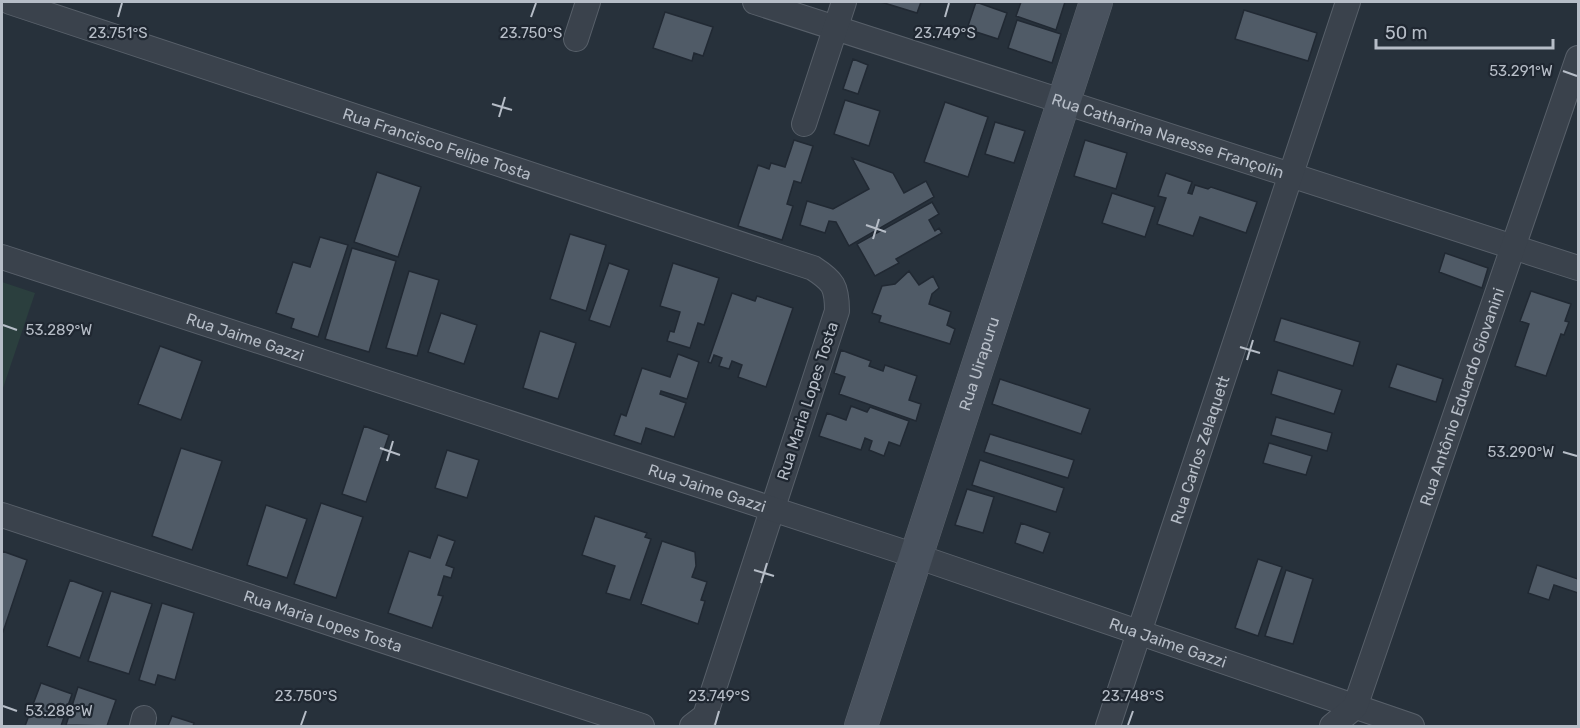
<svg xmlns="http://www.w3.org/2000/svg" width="1580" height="728" viewBox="0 0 1580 728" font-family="Rubik,sans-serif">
<rect width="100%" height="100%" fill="#27313b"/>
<path fill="#2b3f3e" d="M2 282 35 293 2 391Z"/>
<path fill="#505b67" stroke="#212933" stroke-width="1.5" d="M881 2H921L917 13Z
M976 2 1007 13 998 39 967 29Z
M1021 2H1065L1056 30 1016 16Z
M1244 10 1317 33 1308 61 1235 39Z
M665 12 713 27 703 56 694 53 692 61 653 48Z
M1017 20 1061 34 1052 63 1008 48Z
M853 59 868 65 858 94 843 89Z
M845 100 880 111 869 146 834 134Z
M945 102 988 117 968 177 924 162Z
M995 122 1025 131 1014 163 985 154Z
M794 140 813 146 801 183 794 181 787 204 793 206 782 240 738 226 758 165 769 169 771 163 785 167Z
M1085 140 1127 153 1116 189 1074 176Z
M852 158 893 173 904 193 926 181 934 197 849 246 836 222 829 221 825 233 800 225 807 201 833 209 869 189Z
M377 172 421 187 398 257 354 242Z
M1166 173 1192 182 1188 193 1192 194 1195 185 1208 189 1211 187 1257 202 1246 233 1200 217 1193 236 1157 224 1166 198 1158 196Z
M1112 193 1155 207 1145 237 1102 223Z
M932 202 939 214 929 220 935 231 939 228 942 233 896 259 899 263 875 276 857 244Z
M570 234 606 245 586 311 550 299Z
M320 237 348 245 318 337 291 328 294 319 276 313 293 262 310 267Z
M352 248 396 261 369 352 325 339Z
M1445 253 1488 268 1482 288 1439 272Z
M609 263 629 270 610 327 589 320Z
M673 263 719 278 704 325 698 323 690 348 667 341 670 331 674 332 680 312 660 306Z
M409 271 439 280 417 356 386 348Z
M909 271 919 285 933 276 939 288 932 294 929 304 951 312 947 325 955 329 950 344 879 322 881 316 872 313 882 286 895 284Z
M1531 291 1571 304 1565 321 1569 322 1564 335 1561 334 1546 376 1515 366 1529 324 1520 321Z
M732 293 755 301 757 296 793 308 766 387 738 377 742 365 732 361 729 369 719 366 722 358 714 355 711 363 708 362Z
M441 313 477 325 464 364 428 352Z
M1281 318 1360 342 1353 366 1274 341Z
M540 331 576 343 558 399 523 388Z
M160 346 202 361 181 420 138 404Z
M841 350 871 361 869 366 883 371 885 365 917 376 909 400 921 404 916 421 839 394 845 377 834 373Z
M678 354 699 362 687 399 661 391 660 394 686 403 674 437 646 428 641 444 614 435 621 414 626 416 642 368 670 377Z
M1397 364 1443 379 1436 402 1389 387Z
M1278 370 1342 390 1334 414 1271 394Z
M1000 379 1090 409 1081 434 992 404Z
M851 406 867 412 870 407 909 421 900 446 889 442 884 456 869 450 872 441 865 438 861 450 819 436 827 413 846 420Z
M1276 417 1332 433 1327 451 1271 435Z
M364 426 389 435 366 502 342 494Z
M990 434 1074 460 1068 478 984 452Z
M1269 443 1312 456 1306 475 1263 463Z
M181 448 222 461 192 550 152 536Z
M447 450 479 460 467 498 435 488Z
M980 460 1064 488 1056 512 972 485Z
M967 489 994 497 983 533 955 525Z
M321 503 363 517 336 598 294 584Z
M266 505 307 519 287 578 247 565Z
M595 516 647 533 645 537 651 539 630 600 606 593 615 566 582 555Z
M1021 523 1050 533 1043 553 1015 543Z
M438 535 455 541 446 565 454 568 451 578 444 576 438 595 443 596 432 628 388 613 409 551 430 558Z
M662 541 695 552 696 566 692 577 707 582 701 600 705 601 698 624 641 604Z
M2 551 27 560 3 632H2Z
M1258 559 1282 567 1258 636 1235 628Z
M1537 565 1578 579V593L1554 585 1549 600 1528 593Z
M1286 570 1313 579 1293 644 1265 636Z
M70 580 103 592 80 658 47 646Z
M111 591 152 604 129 674 88 661Z
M162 603 194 613 175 680 158 675 155 685 139 680Z
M41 683 72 694 61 726H25Z
M78 687 116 700 107 726 66 725Z
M172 716 194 723 193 726H168Z"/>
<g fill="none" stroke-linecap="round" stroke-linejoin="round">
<defs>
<g id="street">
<path id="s1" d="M10 2 813 268C833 281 837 286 837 311L705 716 692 726"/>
<path id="s2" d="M755 2 1578 268"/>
<path d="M576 39 588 2"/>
<path d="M804 124 844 2"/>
<path id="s3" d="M2 257 916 556 1412 726"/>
<path id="s4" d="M2 515 642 726"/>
<path d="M142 726 144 718"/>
<path id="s5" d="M1108 726 1348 2"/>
<path id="s6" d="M1332 726 1355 707 1578 58"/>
</g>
<g id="secondary">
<path id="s7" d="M861 726 1096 2"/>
</g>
</defs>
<use href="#street" stroke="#58606a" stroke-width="26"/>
<use href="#secondary" stroke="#58606a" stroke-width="34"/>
<use href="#street" stroke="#3a424c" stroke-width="24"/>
<use href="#secondary" stroke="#49525e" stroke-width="33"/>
</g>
<path fill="none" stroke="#b6bdc7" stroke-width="2" d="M118 17 122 3M531 17 536 3M945 17 949 3M1563 71 1577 76M492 104 512 110M499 117 505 97M866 225 886 232M873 239 879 219M3 325 17 330M1240 347 1260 353M1247 360 1253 340M380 448 400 455M1563 452 1577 456M387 461 393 441M754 570 774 576M761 583 767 563M3 706 17 711M301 725 306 711M715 725 719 711M1128 725 1133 711"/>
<g text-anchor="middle" stroke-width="4.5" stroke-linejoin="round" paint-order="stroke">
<g font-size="16" fill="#b6bdc7" stroke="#1f2731">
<text dy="6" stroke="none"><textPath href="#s2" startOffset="434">Rua Catharina Naresse Françolin</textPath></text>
<text dy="6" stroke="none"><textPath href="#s1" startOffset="450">Rua Francisco Felipe Tosta</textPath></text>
<text dy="6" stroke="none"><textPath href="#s3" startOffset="256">Rua Jaime Gazzi</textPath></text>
<text dy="6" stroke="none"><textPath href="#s7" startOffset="381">Rua Uirapuru</textPath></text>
<text dy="6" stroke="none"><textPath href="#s6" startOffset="358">Rua Antônio Eduardo Giovanini</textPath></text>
<text transform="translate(807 401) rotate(-72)" y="6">Rua Maria Lopes Tosta</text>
<text dy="6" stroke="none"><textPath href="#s5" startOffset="291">Rua Carlos Zelaquett</textPath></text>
<text dy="6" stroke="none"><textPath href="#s3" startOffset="742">Rua Jaime Gazzi</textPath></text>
<text dy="6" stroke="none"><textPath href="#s4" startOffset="338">Rua Maria Lopes Tosta</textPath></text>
<text dy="6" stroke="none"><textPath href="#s3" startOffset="1228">Rua Jaime Gazzi</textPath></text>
</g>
</g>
<g font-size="15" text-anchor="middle" fill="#b6bdc7" stroke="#1f2731" stroke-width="4.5" stroke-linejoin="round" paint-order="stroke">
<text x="118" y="38">23.751°S</text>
<text x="531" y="38">23.750°S</text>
<text x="945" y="38">23.749°S</text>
<text x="1521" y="76">53.291°W</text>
<text x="59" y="335">53.289°W</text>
<text x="1521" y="457">53.290°W</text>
<text x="306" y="701">23.750°S</text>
<text x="719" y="701">23.749°S</text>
<text x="1133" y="701">23.748°S</text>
<text x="59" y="716">53.288°W</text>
</g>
<rect width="1580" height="728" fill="none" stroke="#b6bdc7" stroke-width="6"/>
<path d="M1376 39v9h177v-9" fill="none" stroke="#b6bdc7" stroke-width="3"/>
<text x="1385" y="39" font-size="18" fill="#b6bdc7" stroke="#1f2731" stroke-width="4.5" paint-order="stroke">50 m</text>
</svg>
